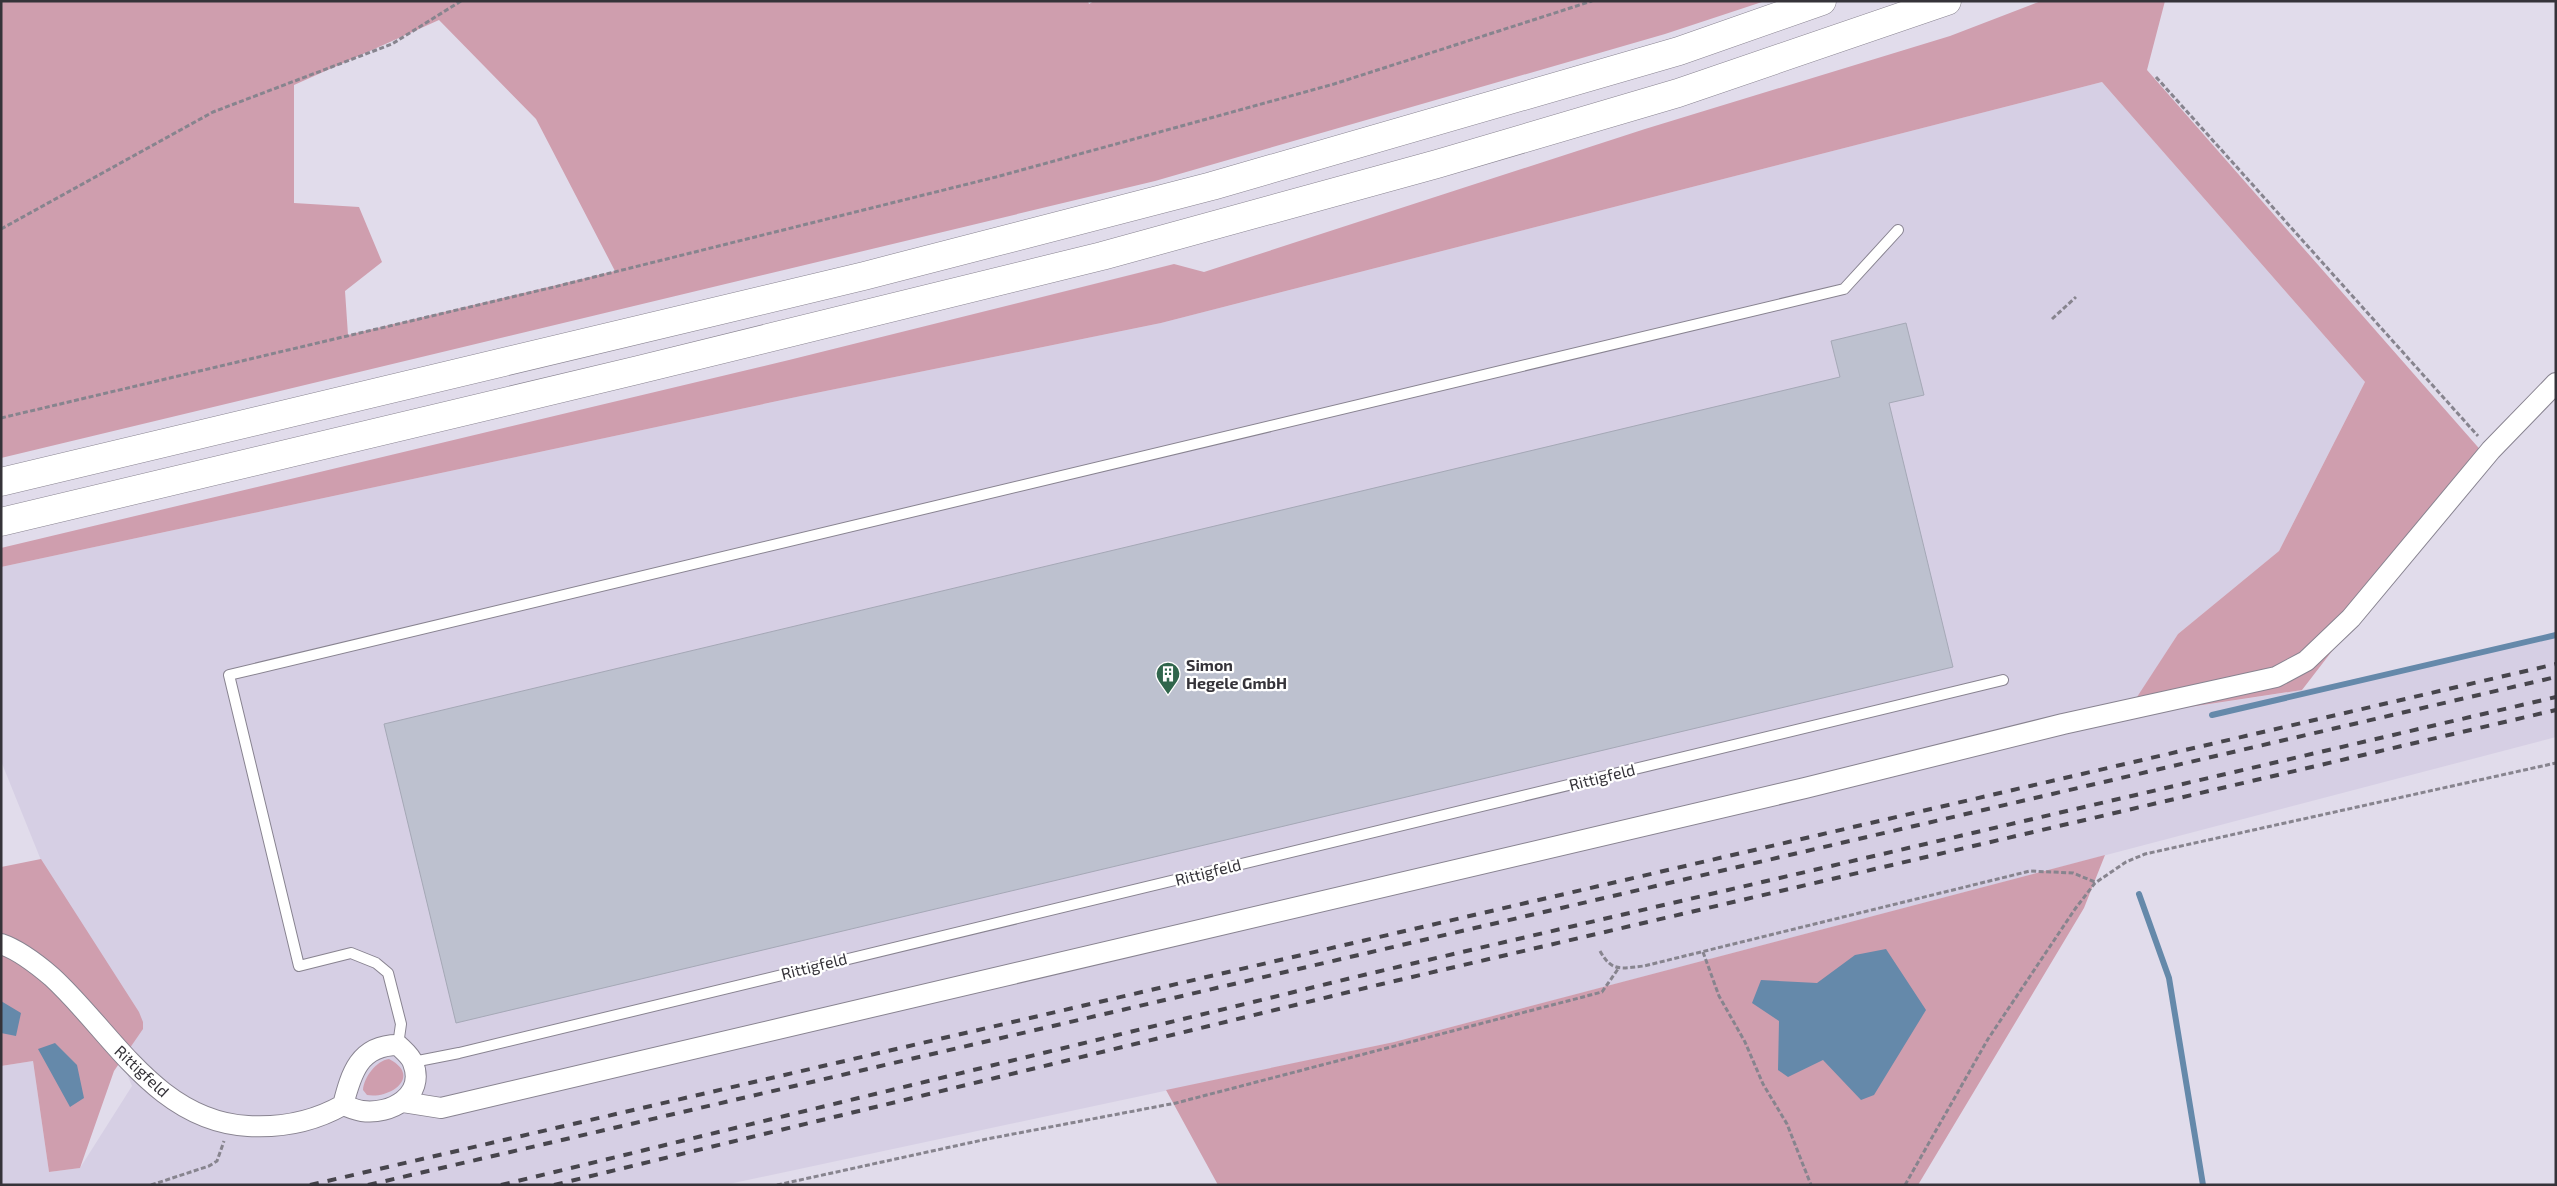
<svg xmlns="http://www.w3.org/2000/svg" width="2557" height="1186" viewBox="0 0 2557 1186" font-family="'Exo 2',sans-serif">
<rect width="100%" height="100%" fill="#e1dceb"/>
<path fill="#d6cfe4" d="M2102 82 2365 382 2279 551 2178 634 2125 717 2302 690 2556 638V737L1394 1042 724 1185H1V1066L33 1061 49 1172 80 1168 132 1086 1 761V567L801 396 1161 323Z"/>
<path fill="#cf9eae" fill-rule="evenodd" d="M1 1H1088L1089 4 1094 1H1765L1665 34 1155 181 1 458ZM439 20 536 119 615 271 348 335 345 291 382 262 359 207 294 203V85Z
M2041 1H2165L2147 70 2484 454 2302 690 2124 717 2178 634 2279 551 2365 382 2102 82 1161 323 801 396 1 567V548L789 360 1174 264 1204 272 1645 129 1950 36Z
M2105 855 2084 908 1918 1185H1218L1166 1090 1394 1042Z
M41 859 139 1012 143 1022V1029L114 1071 80 1168 49 1172 33 1061 1 1066V867Z
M389 1059C422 1076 391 1099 367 1095L363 1090C364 1077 376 1061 389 1059Z"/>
<path fill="#6589aa" d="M1886 949 1926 1010 1874 1095 1861 1100 1823 1060 1788 1077 1778 1070 1779 1021 1752 1003 1761 980 1817 983 1855 955Z
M1 1001 21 1013 16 1036 1 1033Z
M55 1043 77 1065 84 1098 70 1107 38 1049Z"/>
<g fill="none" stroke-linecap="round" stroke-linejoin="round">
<path stroke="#6589aa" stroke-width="6" d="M2212 715 2556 635
M2139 894 2169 978 2203 1185"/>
</g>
<path fill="#bdc1cf" stroke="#a5a8b6" d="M1906 323 1924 395 1889 403 1953 667 456 1023 384 724 1840 377 1831 341Z"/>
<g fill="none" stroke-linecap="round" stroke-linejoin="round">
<defs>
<path id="service" d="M398 1045 401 1024 388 973 376 963 351 953 299 966 229 675 1844 289 1898 230
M413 1062 459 1053 2003 680"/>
<path id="minor" d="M1 944C19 950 38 965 52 977 112 1032 157 1121 248 1126 282 1128 313 1122 343 1105 349 1107 355 1110 362 1111 390 1115 426 1096 413 1063 411 1056 403 1050 398 1045 359 1045 351 1074 343 1105
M403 1102 441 1108 1805 788 2063 724 2276 677 2306 661 2351 618 2491 450 2556 383"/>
<path id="motorway" d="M1 482 864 276 1212 186 1679 51 1822 1
M1 522 638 370 1102 256 1437 164 1678 93 1947 1"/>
</defs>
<use href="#service" stroke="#888390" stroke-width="12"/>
<use href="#minor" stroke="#888390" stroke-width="22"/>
<use href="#motorway" stroke="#888390" stroke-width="29"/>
<path stroke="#87848e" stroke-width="3" stroke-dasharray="5 2.5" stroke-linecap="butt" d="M2156 77 2478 436
M1 229 213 112 392 44 461 1
M2052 319 2076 297
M1 418 554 287 996 177 1334 84 1592 1
M1600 951C1612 973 1622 968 1644 966L2030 871 2073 873 2095 882
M1703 952 1719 996 1745 1042 1763 1084 1787 1124 1811 1185
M151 1185 209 1166 217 1161 224 1141
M777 1185 987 1139 1176 1103 1602 992 1618 969
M1905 1185 1988 1039 2075 909 2095 883 2126 862 2145 854 2556 763"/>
<use href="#service" stroke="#fff" stroke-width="10"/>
<use href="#minor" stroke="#fff" stroke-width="20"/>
<use href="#motorway" stroke="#fff" stroke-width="28"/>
<path stroke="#47454c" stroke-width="4" stroke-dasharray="9 9" stroke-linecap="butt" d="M310 1185 2556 664
M368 1185 2556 677
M501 1185 1372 973 2556 697
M554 1185 1382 984 2556 710"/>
</g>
<defs>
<symbol id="building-pin" viewBox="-11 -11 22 30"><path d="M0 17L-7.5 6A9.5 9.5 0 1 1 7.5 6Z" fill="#30664c" stroke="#fff"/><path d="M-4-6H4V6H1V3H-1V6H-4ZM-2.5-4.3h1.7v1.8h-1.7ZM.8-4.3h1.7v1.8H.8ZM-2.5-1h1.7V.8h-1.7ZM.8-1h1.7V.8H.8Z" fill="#fff"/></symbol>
</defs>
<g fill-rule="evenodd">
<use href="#building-pin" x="1154" y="660" width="28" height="38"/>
</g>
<g text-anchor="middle" stroke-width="4.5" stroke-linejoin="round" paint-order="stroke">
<g font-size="16" font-weight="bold" fill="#353339" stroke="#fff" text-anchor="start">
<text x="1186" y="671">Simon<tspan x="1186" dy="18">Hegele GmbH</tspan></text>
</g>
<g font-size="16" fill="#353339" stroke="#fff">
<text transform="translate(1602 777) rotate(-14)" y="6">Rittigfeld</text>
<text transform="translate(1208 872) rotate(-14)" y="6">Rittigfeld</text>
<text transform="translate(814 966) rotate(-14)" y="6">Rittigfeld</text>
<text transform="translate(142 1071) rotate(43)" y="6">Rittigfeld</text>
</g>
</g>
<rect width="2557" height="1186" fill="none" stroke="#353339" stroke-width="5"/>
</svg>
